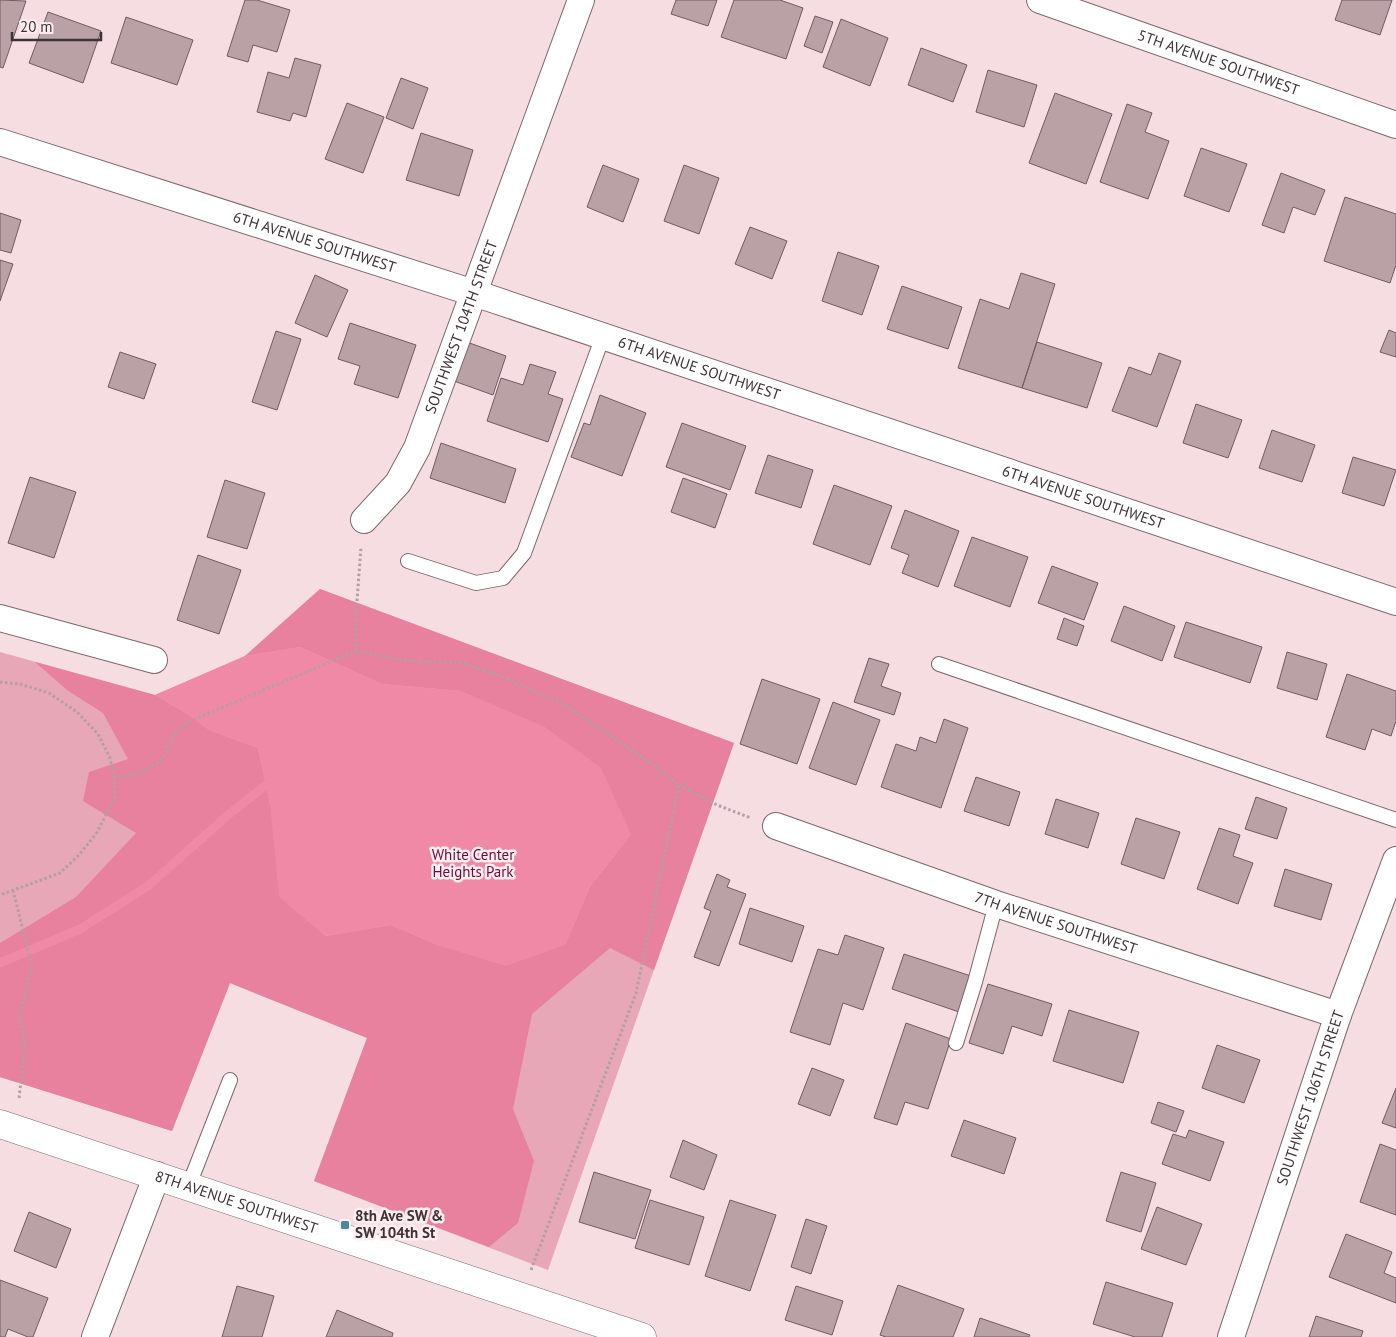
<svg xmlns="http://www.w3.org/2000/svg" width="1396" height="1337" viewBox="0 0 1396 1337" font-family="'PT Sans',sans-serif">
<rect width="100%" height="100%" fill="#f6dde2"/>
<path fill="#e8a7b6" d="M320 589 734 743 548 1270 314 1181 367 1038 230 983 172 1131 0 1077V652L155 695 245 656Z"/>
<path fill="#e7819d" d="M320 589 734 743 654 970 610 948 532 1014 513 1109 534 1161 518 1223 489 1247 314 1181 367 1038 230 983 172 1131 0 1077V943L76 897 136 833 83 801 89 772 128 759 103 713 67 690 35 662 155 695 186 713 209 730 258 748 270 804 325 936 391 925 440 946 565 945 590 887 631 834 461 691 382 684 300 647 245 656Z"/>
<path fill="#f089a5" d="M300 647 382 684 461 691 545 727 601 768 631 834 590 887 565 945 506 966 440 946 391 925 325 936 279 897 270 804 258 748 209 730 186 713 155 695 245 656Z"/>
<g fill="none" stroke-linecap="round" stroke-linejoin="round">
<path stroke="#f089a5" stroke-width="9" d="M0 963 80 929 148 886 228 815 266 785"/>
</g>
<path fill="#b9a1a6" stroke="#715c61" d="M0 0 26 1 3 68 0 67Z
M245 0H257L290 10 277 52 253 45 248 62 227 56Z
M676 0H717L708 26 671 14Z
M734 0H780L803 8 786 59 721 37Z
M1342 0H1392L1380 35 1335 20Z
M48 12 101 31 83 83 29 63Z
M815 16 833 22 822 53 804 46Z
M126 17 193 40 177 85 111 63Z
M841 19 888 38 870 86 823 67Z
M921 48 967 65 953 102 908 85Z
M295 58 321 65 306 117 293 113 290 121 257 112 268 72 289 78Z
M988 70 1037 85 1024 127 976 112Z
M401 78 428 88 413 129 386 118Z
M1055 93 1112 114 1086 184 1029 163Z
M347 103 384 117 363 173 325 159Z
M1127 104 1152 113 1145 132 1169 141 1148 199 1100 182Z
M421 133 473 150 459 196 406 180Z
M1201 148 1247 164 1229 212 1184 196Z
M603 165 639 179 623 222 587 207Z
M684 165 719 178 699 234 664 221Z
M1281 173 1325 190 1315 215 1293 207 1284 233 1262 225Z
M1345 197 1396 214V265L1390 283 1324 261Z
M0 213 21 220 11 253 0 250Z
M750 227 787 241 772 279 735 264Z
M838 252 879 266 862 315 822 301Z
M0 260 13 264 0 301Z
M1021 273 1055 284 1022 388 958 368 980 299 1009 309Z
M315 275 348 290 327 337 295 323Z
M902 286 962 307 948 349 887 329Z
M350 323 416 345 398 398 354 384 360 366 338 359Z
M1389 330 1396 333V357L1380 352Z
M276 331 301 339 277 410 252 402Z
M464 341 506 356 493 395 451 380Z
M1037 342 1102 363 1087 408 1022 388Z
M120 352 156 364 144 399 108 387Z
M1159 353 1181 361 1157 427 1112 411 1129 367 1151 375Z
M530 364 556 372 548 394 563 399 548 442 487 421 501 378 523 385Z
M600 395 646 413 622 476 571 457 584 423 590 425Z
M1196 404 1242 420 1228 458 1183 443Z
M682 423 746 446 730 490 666 467Z
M1272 430 1315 445 1302 482 1259 468Z
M441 443 516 469 505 503 430 478Z
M768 455 813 470 801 508 755 493Z
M1353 457 1396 470 1384 506 1342 493Z
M30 477 76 492 54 558 8 543Z
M683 478 727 494 715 528 671 512Z
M225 480 265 493 247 549 207 537Z
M834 485 892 506 870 565 813 544Z
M905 510 959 531 938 587 902 573 909 555 891 548Z
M972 537 1028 557 1010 607 954 586Z
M198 555 241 570 219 634 177 620Z
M1052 566 1098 583 1084 620 1038 603Z
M1124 606 1175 626 1162 661 1111 641Z
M1064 618 1084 626 1077 646 1057 639Z
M1186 622 1262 647 1250 683 1174 657Z
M1287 652 1327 664 1317 700 1277 688Z
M869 658 889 664 881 686 901 693 894 715 854 702Z
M1347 674 1396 691V721L1391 736 1372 729 1365 750 1326 737Z
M762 679 820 699 797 764 740 744Z
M833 702 880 720 856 785 809 768Z
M944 719 968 728 941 808 881 787 896 744 916 751 920 737 936 743Z
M976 777 1020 792 1009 826 964 811Z
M1256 797 1287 808 1277 839 1245 829Z
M1056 799 1099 813 1088 848 1045 834Z
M1136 818 1180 832 1164 879 1121 864Z
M1219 828 1240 835 1233 856 1253 863 1238 904 1197 889Z
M1285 869 1332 884 1321 920 1274 906Z
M717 874 730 880 727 887 746 894 719 966 694 957 711 911 704 908Z
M750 908 804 926 792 962 739 944Z
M845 935 884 948 863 1010 843 1003 830 1045 790 1032 818 949 838 955Z
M904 954 971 976 959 1012 892 989Z
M988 984 1052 1004 1042 1036 1012 1026 1003 1054 969 1043Z
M1069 1010 1139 1032 1123 1083 1053 1061Z
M906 1023 951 1039 928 1109 905 1102 897 1125 874 1118Z
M1217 1045 1260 1060 1244 1103 1202 1088Z
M812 1068 844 1080 830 1116 798 1104Z
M1396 1088V1128L1382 1123Z
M1158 1102 1184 1111 1176 1132 1151 1123Z
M964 1120 1016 1138 1004 1174 951 1156Z
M1189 1130 1224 1142 1210 1181 1162 1164 1173 1134 1186 1138Z
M683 1140 717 1155 704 1190 670 1177Z
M1380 1144 1396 1150V1215L1360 1202Z
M594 1172 651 1190 635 1239 579 1222Z
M1121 1172 1156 1183 1141 1232 1106 1221Z
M650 1200 704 1217 689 1265 635 1248Z
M730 1200 776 1215 750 1291 705 1276Z
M1157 1207 1202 1224 1186 1265 1141 1249Z
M29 1212 71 1229 56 1268 14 1251Z
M806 1219 827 1226 811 1274 791 1267Z
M1346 1234 1392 1252 1384 1273 1396 1278V1303L1329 1277Z
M0 1280 48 1298 33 1337H28L8 1329 5 1337H0Z
M1106 1282 1173 1303 1162 1337H1135L1093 1324Z
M898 1285 964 1309 953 1337H886L880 1335Z
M237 1286 274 1296 262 1337H222Z
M796 1286 843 1301 832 1335 785 1320Z
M337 1310 393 1333 392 1337H326Z
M1316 1316 1363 1331 1361 1337H1309Z
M980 1318 1030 1335 1029 1337H974Z"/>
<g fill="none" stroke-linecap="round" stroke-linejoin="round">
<defs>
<path id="lane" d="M408 561 476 583 503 578 524 553 603 336
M939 664 1396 820
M956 1043 975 982 996 904
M189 1185 230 1080"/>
<g id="street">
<path id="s1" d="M1040 0 1396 125"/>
<path id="s2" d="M0 142 474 293 1396 602"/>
<path id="s3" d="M364 520 398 483 417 448 581 0"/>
<path d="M0 618 154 660"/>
<path id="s4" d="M776 826 996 904 1338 1015"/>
<path d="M95 1337 157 1175"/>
<path id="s5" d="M1231 1337 1338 1015 1396 860"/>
</g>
<g id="secondary">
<path id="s6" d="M0 1124 642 1337"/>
</g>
</defs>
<use href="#lane" stroke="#7c676b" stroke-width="16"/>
<use href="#street" stroke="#7c676b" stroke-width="28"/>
<use href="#secondary" stroke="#7c676b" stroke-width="29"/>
<path stroke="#b39fa4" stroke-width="3" stroke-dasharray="2.5 2.5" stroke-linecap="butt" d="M356 651 355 628 361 547
M0 682 20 684 49 693 77 712 98 734 110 758 114 777 115 797 96 834 79 855 60 873 0 895
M114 777 138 774 161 761 174 735 188 722 356 651 408 661 464 663 505 678 569 707 656 767 679 785 636 993 531 1270
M679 785 717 805 751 818
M13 890 32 967 20 1016 25 1043 19 1099"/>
<use href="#lane" stroke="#fff" stroke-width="14"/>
<use href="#street" stroke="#fff" stroke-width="26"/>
<use href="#secondary" stroke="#fff" stroke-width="28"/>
</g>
<rect fill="#478b99" stroke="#fdedf0" stroke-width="2" x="340" y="1220" width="10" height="10" rx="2.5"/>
<g text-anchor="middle" stroke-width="5" stroke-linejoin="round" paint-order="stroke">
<g font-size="15" fill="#3d3336" stroke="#fdedf0">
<text dy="5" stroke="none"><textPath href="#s1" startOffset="189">5TH AVENUE SOUTHWEST</textPath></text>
<text dy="5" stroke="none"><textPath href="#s2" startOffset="330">6TH AVENUE SOUTHWEST</textPath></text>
<text dy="5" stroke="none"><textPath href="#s3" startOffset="219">SOUTHWEST 104TH STREET</textPath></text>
<text dy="5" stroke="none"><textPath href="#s2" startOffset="735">6TH AVENUE SOUTHWEST</textPath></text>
<text dy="5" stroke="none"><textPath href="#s2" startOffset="1140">6TH AVENUE SOUTHWEST</textPath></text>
<text dy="5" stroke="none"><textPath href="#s4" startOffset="296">7TH AVENUE SOUTHWEST</textPath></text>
<text dy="5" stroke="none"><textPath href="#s5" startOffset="252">SOUTHWEST 106TH STREET</textPath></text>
<text dy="5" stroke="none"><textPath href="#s6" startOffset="249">8TH AVENUE SOUTHWEST</textPath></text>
</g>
<g font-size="15" fill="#690c32" stroke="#fdedf0">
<text x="473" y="860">White Center<tspan x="473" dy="17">Heights Park</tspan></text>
</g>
<g font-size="15" font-weight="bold" fill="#3d3336" stroke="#fdedf0" text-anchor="start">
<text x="355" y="1221">8th Ave SW &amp;<tspan x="355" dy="17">SW 104th St</tspan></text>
</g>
</g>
<path d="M12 32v8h89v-8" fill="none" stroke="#3d3336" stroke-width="2.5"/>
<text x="20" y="32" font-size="15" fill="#3d3336" stroke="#fdedf0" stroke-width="4" paint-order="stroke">20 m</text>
</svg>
